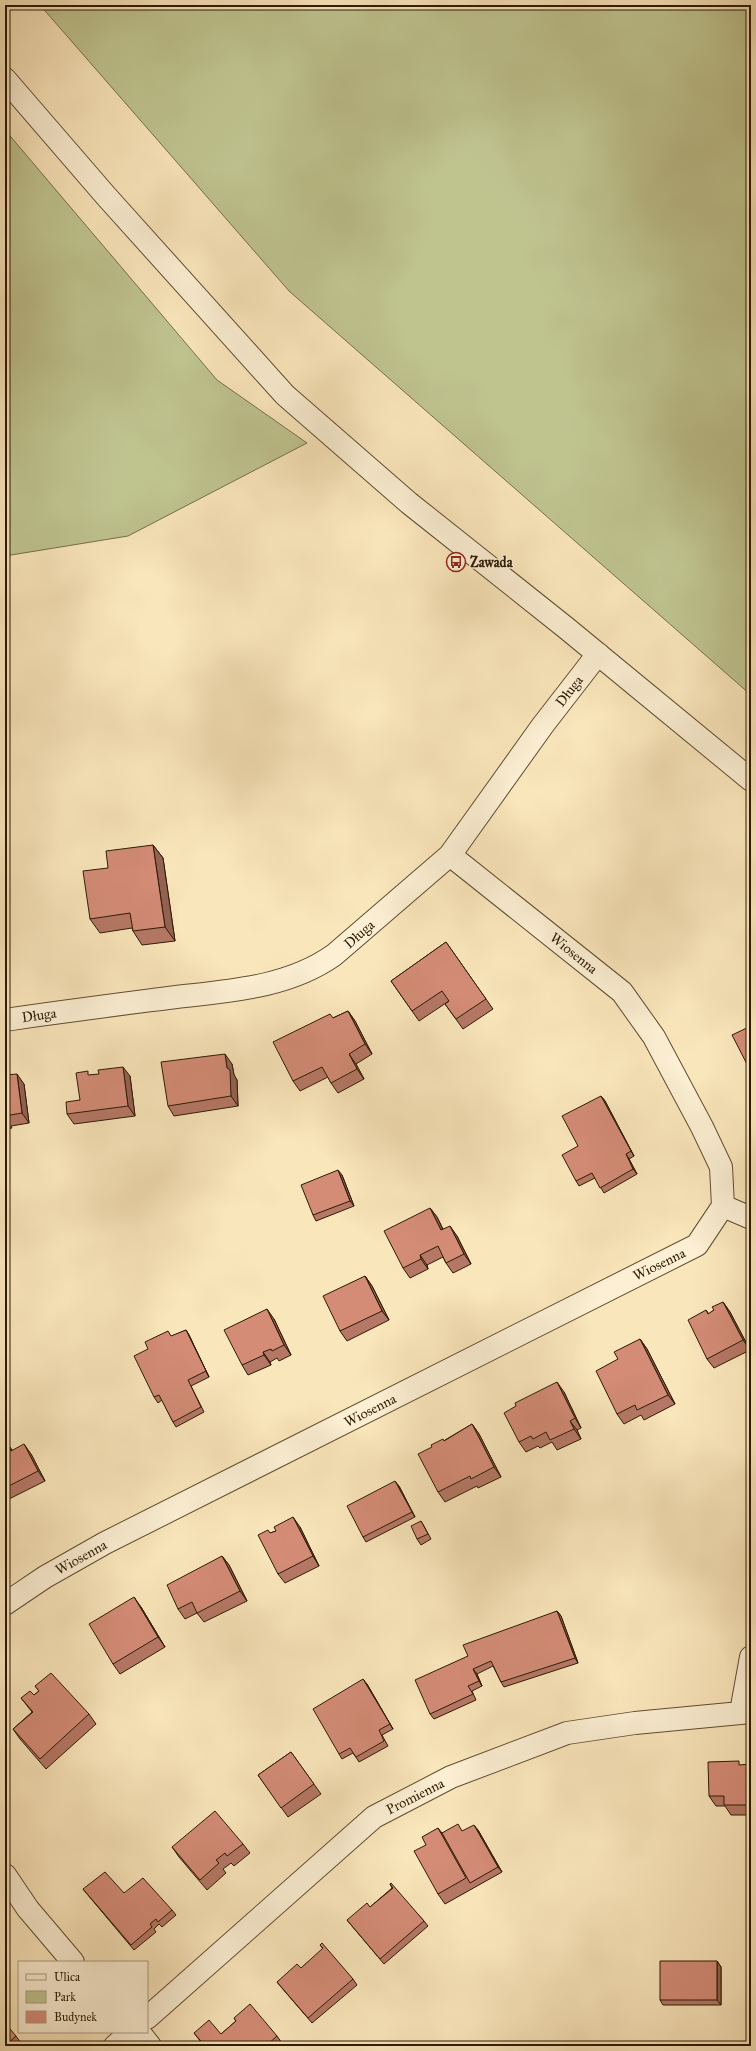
<svg xmlns="http://www.w3.org/2000/svg" width="756" height="2051" viewBox="0 0 756 2051" font-family="'IM FELL Great Primer',serif">
<rect width="100%" height="100%" fill="#fae6bb"/>
<filter id="stains"><feTurbulence type="fractalNoise" baseFrequency=".005" numOctaves="4"/><feColorMatrix values="0 0 0 0 .2 0 0 0 0 .09 0 0 0 0 .02 0 0 0 .5 -.17"/></filter>
<radialGradient id="worn" r=".72"><stop offset=".6" stop-color="#630" stop-opacity="0"/><stop offset="1" stop-color="#630" stop-opacity=".3"/></radialGradient>
<path fill="#bfc48f" stroke="#766f4a" d="M40 5H751V695L289 291Z
M5 130 217 380 307 443 128 536 5 556Z"/>
<g fill="none" stroke-linecap="round" stroke-linejoin="round">
<defs>
<path id="minor" d="M450 855 622 992 654 1037 702 1127 721 1167 723 1206 751 1218
M5 1020C59 1012 114 1005 168 998 225 991 286 989 334 955L450 855 543 725 598 654
M5 1604 45 1577 105 1543 697 1245 723 1206
M741 1712 751 1657
M5 1875 28 1909 73 1962
M147 2018 374 1817 451 1777 567 1733 635 1723 751 1712
M139 2032 150 2046
M115 2046 131 2032"/>
<path id="tertiary" d="M5 79 106 196 285 395 409 503 565 627 751 780"/>
</defs>
<use href="#minor" stroke="#604d32" stroke-width="24"/>
<use href="#tertiary" stroke="#604d32" stroke-width="24"/>
<use href="#minor" stroke="#fcefd3" stroke-width="22"/>
<use href="#tertiary" stroke="#fcefd3" stroke-width="22"/>
</g>
<path fill="#b67866" stroke="#2c1a04" d="M153 845 163 858 175 941 142 945 133 931 132 928 100 933 90 919 108 868Z
M446 942 493 1009 463 1029 445 1004 449 1001 419 1021 391 981Z
M348 1011 355 1021 372 1054 356 1064 364 1079 338 1093 331 1083 328 1077 300 1091 293 1081 333 1018Z
M232 1064 234 1075 237 1080 238 1106 174 1116 168 1106Z
M5 1075 24 1084 29 1123 11 1126 12 1128 5 1129Z
M90 1075 130 1076 135 1116 74 1124 67 1114 80 1100Z
M601 1096 605 1101 634 1156 629 1159 637 1174 604 1193 595 1178 579 1186 576 1181 578 1146Z
M342 1175 354 1206 316 1221 313 1215Z
M430 1208 437 1217 443 1229 457 1236 471 1264 453 1273 446 1263 443 1257 427 1265 428 1269 410 1278 403 1268Z
M365 1276 372 1286 389 1320 347 1341 340 1331Z
M723 1302 730 1312 750 1350 714 1368 707 1359 706 1310 709 1314 714 1310Z
M274 1319 291 1355 279 1361 277 1358 270 1362 271 1365 248 1375 242 1365Z
M186 1330 189 1335 209 1377 191 1386 204 1412 176 1427 173 1422 162 1400 158 1403 154 1397 172 1336Z
M640 1339 647 1349 675 1404 644 1420 641 1415 624 1424 617 1414 618 1359Z
M564 1392 581 1428 577 1430 581 1439 557 1450 552 1442 540 1448 538 1446 526 1452 519 1442Z
M472 1424 479 1434 501 1477 478 1488 477 1486 445 1502 438 1492 445 1440Z
M5 1440 12 1450 31 1454 45 1481 5 1501Z
M399 1486 415 1517 366 1542 363 1537Z
M421 1521 424 1526 431 1539 421 1545 417 1539Z
M300 1527 319 1566 285 1583 278 1574 270 1533 276 1531Z
M222 1556 229 1565 247 1601 204 1622 197 1613 185 1619 178 1609Z
M141 1607 165 1647 120 1674 113 1664Z
M557 1611 561 1616 578 1663 504 1687 501 1682 493 1666 477 1674 482 1686 472 1691 476 1700 434 1719 430 1714 468 1656Z
M367 1684 393 1729 382 1735 388 1746 359 1762 353 1753 342 1759 339 1754Z
M35 1686 89 1714 96 1724 46 1769 20 1739 13 1729 32 1712 21 1698 34 1695 39 1691Z
M291 1752 321 1794 288 1817 258 1775Z
M751 1764V1815H731L725 1806H716L709 1796 742 1765Z
M438 1828 442 1833 478 1830 502 1872 445 1904 438 1894 426 1845Z
M243 1844 250 1853 234 1866 231 1863 223 1869 226 1873 207 1890 179 1857 172 1847Z
M390 1884 424 1921 428 1926 384 1964 351 1925 347 1920 370 1907 392 1888Z
M83 1889 124 1893 172 1910 176 1915 162 1927 159 1924 154 1929 156 1932 134 1950 87 1894Z
M320 1945 353 1979 357 1985 312 2023 281 1987 277 1982 301 1968 323 1949Z
M751 1951V2001L748 1996Z
M717 1961 721 1967V2005H663L660 2000Z
M234 2018 277 2036 284 2046H204L194 2033 221 2034 236 2021Z
M16 2036 23 2046H5Z"/>
<path fill="#946253" stroke="#2c1a04" d="M153 845 163 858 175 941 165 927Z
M348 1011 355 1021 372 1054 365 1044Z
M225 1054 232 1064 234 1075 237 1080 238 1106 231 1096Z
M349 1054 356 1064 364 1079 357 1069Z
M123 1067 130 1076 135 1116 128 1106Z
M17 1074 24 1084 29 1123 22 1113Z
M601 1096 605 1101 634 1156 631 1151Z
M626 1154 629 1159 637 1174 633 1169Z
M338 1170 342 1175 354 1206 350 1201Z
M430 1208 437 1217 448 1240 441 1230Z
M450 1226 457 1236 471 1264 464 1254Z
M420 1255 427 1265 428 1269 421 1259Z
M365 1276 372 1286 389 1320 382 1311Z
M723 1302 730 1312 750 1350 743 1340Z
M267 1309 274 1319 291 1355 284 1345Z
M186 1330 189 1335 209 1377 206 1371Z
M640 1339 647 1349 675 1404 668 1395Z
M263 1352 270 1362 271 1365 264 1355Z
M557 1382 564 1392 581 1428 575 1418Z
M570 1421 577 1430 581 1439 574 1429Z
M472 1424 479 1434 501 1477 494 1467Z
M5 1440 11 1449 17 1461 11 1451Z
M24 1444 31 1454 45 1481 38 1471Z
M395 1481 399 1486 415 1517 412 1512Z
M293 1517 300 1527 319 1566 313 1556Z
M222 1556 229 1565 247 1601 240 1591Z
M134 1597 141 1607 165 1647 158 1637Z
M557 1611 561 1616 578 1663 575 1658Z
M473 1669 477 1674 482 1686 479 1681Z
M363 1679 367 1684 393 1729Z
M474 1825 478 1830 502 1872 498 1867Z
M717 1961 721 1967V2005L717 2000Z"/>
<path fill="#d48c77" stroke="#2c1a04" d="M153 845 165 927 133 931 130 913 90 919 83 871 108 868 106 851Z
M446 942 486 999 456 1019 445 1004 449 1001 442 991 412 1011 391 981Z
M348 1011 365 1044 349 1054 357 1069 331 1083 322 1067 293 1081 273 1042 330 1014 333 1018Z
M751 1026V1072L732 1035Z
M225 1054 227 1068 230 1070 231 1096 168 1106 161 1062Z
M123 1067 128 1106 67 1114 66 1102 80 1100 76 1073 88 1071V1075L99 1074 98 1070Z
M17 1074 22 1113 5 1116V1075Z
M601 1096 631 1151 626 1154 633 1169 600 1188 592 1173 576 1181 562 1155 578 1146 562 1116Z
M338 1170 350 1201 313 1215 301 1185Z
M430 1208 441 1230 450 1226 464 1254 446 1263 438 1246 420 1255 421 1259 403 1268 384 1231Z
M365 1276 382 1311 340 1331 323 1296Z
M723 1302 743 1340 707 1359 688 1320 706 1310 708 1314 714 1310 712 1307Z
M267 1309 284 1345 272 1351 271 1349 263 1352 264 1355 242 1365 224 1330Z
M186 1330 206 1371 188 1380 201 1407 173 1422 159 1395 154 1397 134 1356 148 1349 145 1342 168 1331 171 1336Z
M640 1339 668 1395 637 1410 635 1405 617 1414 596 1371 618 1359 614 1352Z
M557 1382 575 1418 570 1421 574 1429 550 1440 546 1432 533 1439 531 1436 519 1442 504 1413 516 1406 515 1403Z
M472 1424 494 1467 471 1479 470 1476 438 1492 418 1454 432 1447 431 1445 443 1439 444 1441Z
M5 1440 11 1451 24 1444 38 1471 5 1488Z
M395 1481 412 1512 363 1537 347 1506Z
M293 1517 313 1556 278 1574 258 1535 268 1530 270 1533 276 1531 274 1527Z
M421 1521 428 1534 417 1539 411 1526Z
M222 1556 240 1591 197 1613 192 1602 178 1609 167 1585Z
M134 1597 158 1637 113 1664 89 1624Z
M557 1611 575 1658 501 1682 491 1661 473 1669 479 1681 468 1686 473 1694 430 1714 415 1680 468 1656 463 1645Z
M51 1673 89 1714 40 1759 13 1729 33 1712 21 1698 30 1691 34 1695 39 1691 35 1686Z
M363 1679 390 1724 379 1730 384 1741 356 1757 350 1748 339 1754 313 1709Z
M291 1752 314 1784 281 1808 258 1775Z
M739 1761V1765L751 1764V1805H724V1796H709L708 1762Z
M215 1811 243 1844 227 1856 225 1853 216 1860 219 1863 200 1880 172 1847Z
M458 1824 462 1831 474 1825 498 1867 470 1883 442 1833Z
M438 1828 466 1878 438 1894 414 1851 426 1845 422 1837Z
M105 1872 124 1893 143 1878 172 1910 158 1922 156 1919 150 1924 152 1927 131 1945 83 1889Z
M391 1883 424 1921 380 1959 347 1920 367 1903 370 1907 393 1888 390 1884Z
M322 1943 353 1979 308 2018 277 1982 297 1964 301 1968 323 1948 320 1945Z
M749 1951H751V1996H748Z
M660 1961H717V2000H660Z
M250 2004 277 2036 266 2046H205L194 2033 209 2020 221 2034 236 2021 234 2018Z
M5 2023 16 2036 5 2046Z"/>
<defs>
<symbol id="bus-ring" viewBox="-11 -11 22 22"><circle r="9.5" fill="#fcefd3" stroke="#8f2418" stroke-width="1.5"/><path d="M-5-6H5V4H4V6H2V4H-2V6H-4V4H-5ZM-3.5-4V0h7V-4ZM-3.5 1.2v1.5H-2V1.2ZM2 1.2v1.5H3.5V1.2Z" fill="#8f2418"/></symbol>
</defs>
<g fill-rule="evenodd">
<use href="#bus-ring" x="445" y="551" width="22" height="22"/>
</g>
<g text-anchor="middle" stroke-width="3" stroke-linejoin="round" paint-order="stroke">
<g font-size="14" font-weight="bold" fill="#2c1a04" stroke="#fcefd3" text-anchor="start">
<text x="470" y="567">Zawada</text>
</g>
<g font-size="14" fill="#2c1a04" stroke="#fcefd3">
<text transform="translate(569 691) rotate(-52)" y="5">Długa</text>
<text transform="translate(359 934) rotate(-41)" y="5">Długa</text>
<text transform="translate(574 953) rotate(39)" y="5">Wiosenna</text>
<text transform="translate(39 1015) rotate(-8)" y="5">Długa</text>
<text transform="translate(659 1264) rotate(-26)" y="5">Wiosenna</text>
<text transform="translate(370 1410) rotate(-27)" y="5">Wiosenna</text>
<text transform="translate(81 1557) rotate(-29)" y="5">Wiosenna</text>
<text transform="translate(415 1796) rotate(-27)" y="5">Promienna</text>
</g>
</g>
<rect width="756" height="2051" fill="none" stroke="#fae6bb" stroke-width="20"/>
<rect x="6" y="6" width="744" height="2039" fill="none" stroke="#2c1a04" stroke-width="2"/>
<rect x="10" y="10" width="736" height="2031" fill="none" stroke="#2c1a04"/>
<rect x="18" y="1961" width="130" height="72" fill="#fcefd3" stroke="#a99a80"/>
<rect x="26" y="1974" width="20" height="6" fill="#fcefd3" stroke="#a99a80"/>
<text x="54" y="1981" font-size="12" fill="#2c1a04">Ulica</text>
<rect x="26" y="1991" width="20" height="12" fill="#bfc48f" stroke="#a99a80"/>
<text x="54" y="2001" font-size="12" fill="#2c1a04">Park</text>
<rect x="26" y="2011" width="20" height="12" fill="#d48c77" stroke="#a99a80"/>
<text x="54" y="2021" font-size="12" fill="#2c1a04">Budynek</text>
<rect width="100%" height="100%" filter="url(#stains)"/>
<rect width="100%" height="100%" fill="url(#worn)"/>
</svg>
